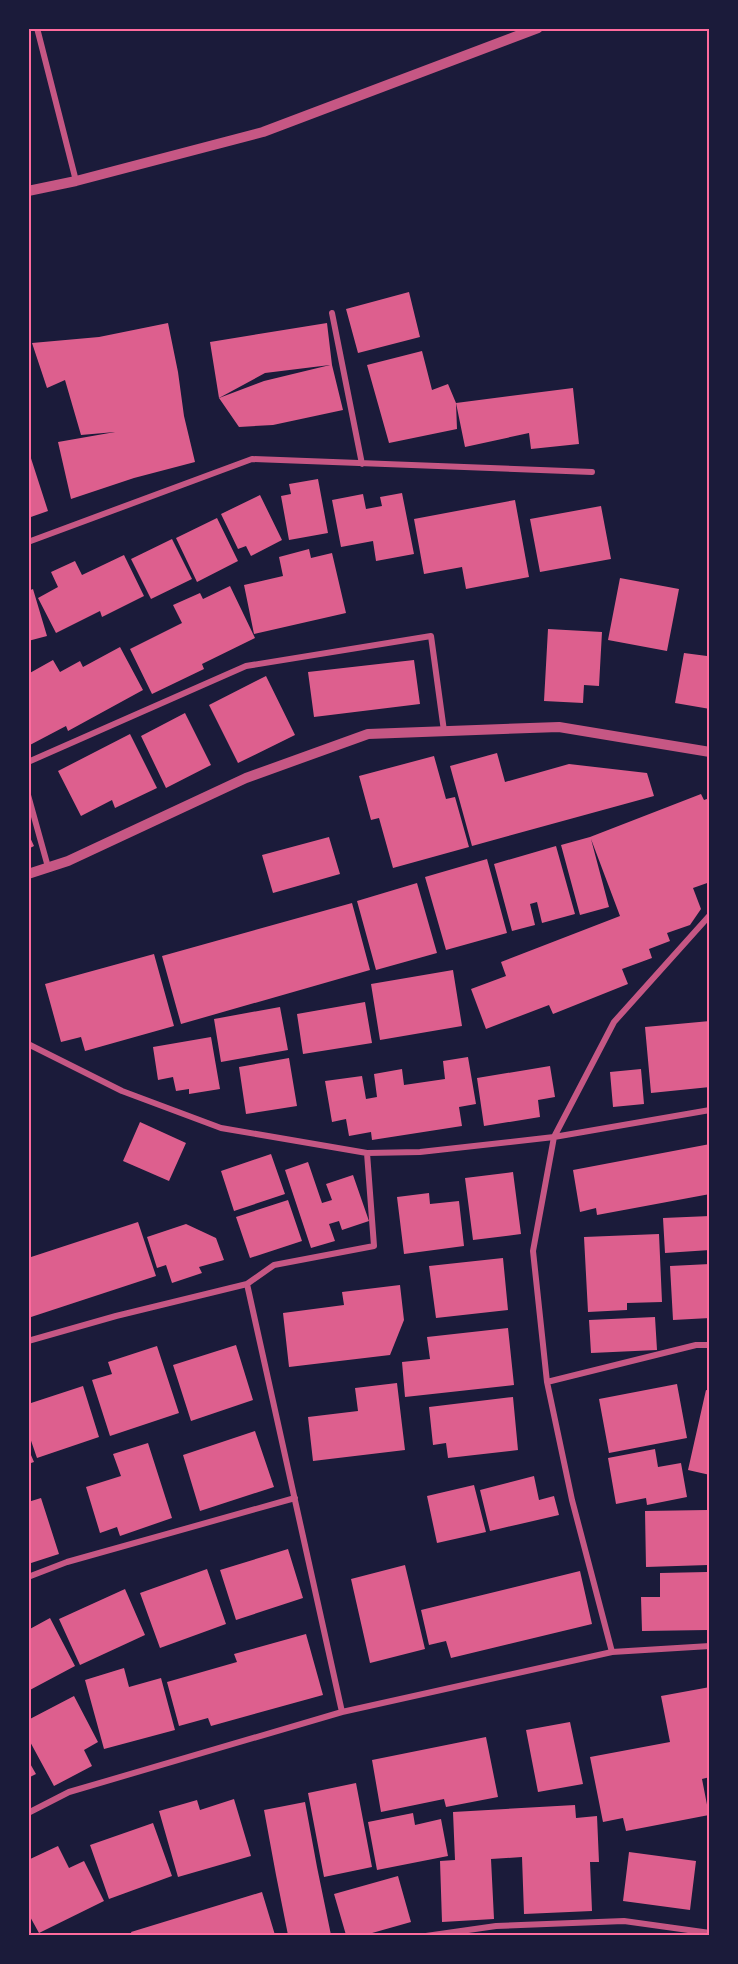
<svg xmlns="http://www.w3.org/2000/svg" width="738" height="1964" viewBox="0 0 738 1964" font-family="'Open Sans',sans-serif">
<rect width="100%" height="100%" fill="#1b1b3a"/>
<path fill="#dd5f8e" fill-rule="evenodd" d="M409 292 420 337 358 353 346 309Z
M168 323 178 372 184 416 195 462 134 478 71 499 58 442 115 432 81 435 65 380 47 388 32 343 99 337Z
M327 323 332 365 343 410 273 425 239 427 219 398 210 342ZM330 365 264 381 219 398 265 373Z
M422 351 432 390 448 384 456 403 457 429 389 443 367 365Z
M573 388 579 444 531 449 529 433 465 447 456 403Z
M28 449 48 511 28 518Z
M318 479 328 533 289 540 281 496 291 494 289 484Z
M402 493 414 554 376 561 373 541 341 547 332 500 363 494 366 509 382 506 380 497Z
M260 495 282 540 251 556 246 546 238 549 221 514Z
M515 500 529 577 466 589 462 567 424 574 414 519Z
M601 506 611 559 540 572 530 519Z
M217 518 238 561 197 582 176 538Z
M172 539 192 579 151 599 131 559Z
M309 549 311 558 332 553 346 613 254 634 244 585 283 576 279 557Z
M124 555 144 596 102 617 100 611 56 633 38 598 58 587 51 572 75 561 82 575Z
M620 578 679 589 667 651 608 640Z
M230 586 255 638 202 664 204 669 152 694 130 649 182 623 173 605 200 593 203 599Z
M33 589 47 636 28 641V591Z
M548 629 602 632 599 686 584 685 583 703 544 701Z
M120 647 143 690 68 731 66 726 28 746V674L53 660 60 672 80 661 83 667Z
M708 652 710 709 675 703 684 653 707 656Z
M414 660 420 704 314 717 308 672Z
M266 676 295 735 238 763 209 705Z
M185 713 211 765 166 788 141 736Z
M130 734 157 788 115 808 112 800 81 816 58 771Z
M497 753 505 782 569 764 647 773 654 796 472 846 450 766Z
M434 756 446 799 455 797 469 847 393 868 379 818 371 820 359 776Z
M701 794 704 800 710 798V882L693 888 701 909 690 925 667 933 670 941 649 949 652 958 622 969 628 984 553 1014 549 1005 486 1029 471 989 506 976 501 962 620 916 591 839 609 907 580 915 561 845 590 837Z
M28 833 34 846 28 849Z
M329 837 340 874 273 893 262 855Z
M556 846 575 914 542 923 537 902 530 904 535 925 512 931 494 864Z
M487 859 507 933 446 950 425 877Z
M417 883 437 953 376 970 357 901Z
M352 903 370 970 181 1024 162 956Z
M154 954 174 1026 85 1051 81 1037 61 1042 45 984Z
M453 970 462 1026 380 1040 371 984Z
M365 1002 372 1043 303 1054 297 1014Z
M280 1007 288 1050 221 1062 214 1019Z
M710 1021V1087L651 1093 645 1027Z
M211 1037 220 1089 189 1094V1089L176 1091 173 1077 158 1080 153 1047Z
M468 1057 476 1104 459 1107 462 1126 372 1140 371 1132 349 1136 346 1119 332 1122 325 1081 362 1076 366 1099 377 1097 374 1074 402 1069 404 1085 445 1079 443 1061Z
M289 1058 297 1106 246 1114 239 1067Z
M550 1066 555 1097 538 1100 540 1117 484 1126 477 1078Z
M641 1069 644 1104 613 1107 610 1072Z
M140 1122 186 1143 169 1181 123 1161Z
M710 1144V1194L597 1215 596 1208 580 1212 573 1170Z
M271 1154 285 1194 234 1211 221 1171Z
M308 1162 322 1203 332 1200 326 1184 353 1175 369 1221 342 1230 339 1221 329 1224 335 1241 311 1248 285 1170Z
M513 1172 521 1234 473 1240 465 1178Z
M429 1193 430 1204 459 1201 464 1246 404 1254 397 1197Z
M288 1200 302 1241 250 1258 236 1217Z
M710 1216V1250L665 1253 663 1218Z
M138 1222 156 1276 28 1318V1258Z
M186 1224 216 1238 224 1260 199 1267 202 1273 172 1283 166 1265 157 1268 147 1237Z
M659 1234 662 1302 627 1303V1310L588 1312 584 1237Z
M503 1258 508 1310 436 1318 429 1266Z
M710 1264V1318L673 1320 670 1266Z
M400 1285 404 1320 390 1355 289 1367 283 1313 344 1305 342 1292Z
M655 1317 657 1350 591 1353 589 1320Z
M508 1328 514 1385 405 1397 402 1362 430 1359 427 1337Z
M236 1345 253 1400 191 1421 173 1365Z
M157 1346 179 1413 110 1436 92 1380 112 1374 108 1362Z
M397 1383 405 1450 313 1461 308 1417 358 1411 355 1388Z
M677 1384 687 1438 609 1453 599 1399Z
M83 1386 99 1437 37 1458 28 1432V1404Z
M706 1390 710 1391V1475L688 1470Z
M513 1397 518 1450 448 1458 446 1443 433 1445 429 1407Z
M255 1431 274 1487 200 1511 183 1455Z
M148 1443 172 1518 120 1536 117 1527 100 1533 86 1487 121 1476 113 1454Z
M28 1448 34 1462 28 1464Z
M655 1449 658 1467 681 1463 687 1497 647 1505 646 1498 616 1504 608 1458Z
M534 1476 539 1500 554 1496 559 1515 490 1531 480 1490Z
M474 1485 486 1532 437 1543 427 1496Z
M41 1498 59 1554 28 1564V1502Z
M707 1510 708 1565 646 1567 645 1511Z
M288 1549 303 1598 236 1620 220 1570Z
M405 1565 425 1649 370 1663 351 1579Z
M207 1569 226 1624 160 1648 140 1593Z
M580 1571 592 1624 451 1658 446 1641 429 1645 421 1610Z
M707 1572 708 1630 642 1631 641 1597H660V1573Z
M125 1589 145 1635 80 1665 59 1619Z
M50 1618 75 1666 28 1691V1630Z
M306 1634 323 1695 211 1726 208 1718 179 1726 167 1682 237 1662 234 1654Z
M124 1668 129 1687 161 1678 175 1730 104 1749 85 1680Z
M710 1687V1777L702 1779 709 1815 626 1831 623 1818 603 1822 590 1757 670 1742 661 1696Z
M74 1696 98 1742 84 1750 92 1766 54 1786 28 1738V1720Z
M570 1722 583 1784 538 1792 526 1730Z
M486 1737 498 1797 446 1807 444 1799 381 1812 372 1760Z
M28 1760 36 1774 28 1778Z
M356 1783 372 1867 324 1877 308 1793Z
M234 1799 251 1856 178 1877 159 1811 197 1800 200 1810Z
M305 1802 317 1867 331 1935H288L276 1875 264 1810Z
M575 1805 576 1818 597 1816 599 1862H590L592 1911 524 1914 522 1857 491 1859 494 1919 442 1922 440 1861 455 1860 453 1812Z
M413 1813 415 1825 441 1819 448 1856 377 1870 368 1822Z
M153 1823 172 1876 109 1899 90 1845Z
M58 1846 69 1868 84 1861 104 1901 39 1933 28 1913V1860Z
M629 1852 696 1861 690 1910 623 1901Z
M398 1876 411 1922 365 1935H346L334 1894Z
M262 1892 275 1935H132L131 1932Z"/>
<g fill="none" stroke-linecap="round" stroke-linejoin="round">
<path stroke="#c65784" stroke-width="6" d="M37 28 76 181
M332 313 362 464
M28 542 252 459 592 472
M28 762 246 666 431 636 444 731
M28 795 48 867
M28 1044 122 1091 221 1128 367 1153 420 1152 554 1137 710 1110
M247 1284 342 1712
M28 1341 116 1316 247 1284 274 1265 374 1246 367 1153
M547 1382 696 1345H710
M28 1577 67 1562 295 1498
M612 1652 572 1500 547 1382 533 1251 554 1137 614 1022 710 915
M28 1813 69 1792 342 1712 612 1652 710 1646
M426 1936 496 1926 624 1921 710 1933"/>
<path stroke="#c65784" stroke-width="10" d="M28 191 76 181 263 132 538 28
M28 874 68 861 246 778 368 734 559 727 710 752"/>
</g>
<rect width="738" height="1964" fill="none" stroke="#1b1b3a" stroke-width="60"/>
<rect x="30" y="30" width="678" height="1904" fill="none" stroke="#ff6b9d" stroke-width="2"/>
</svg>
